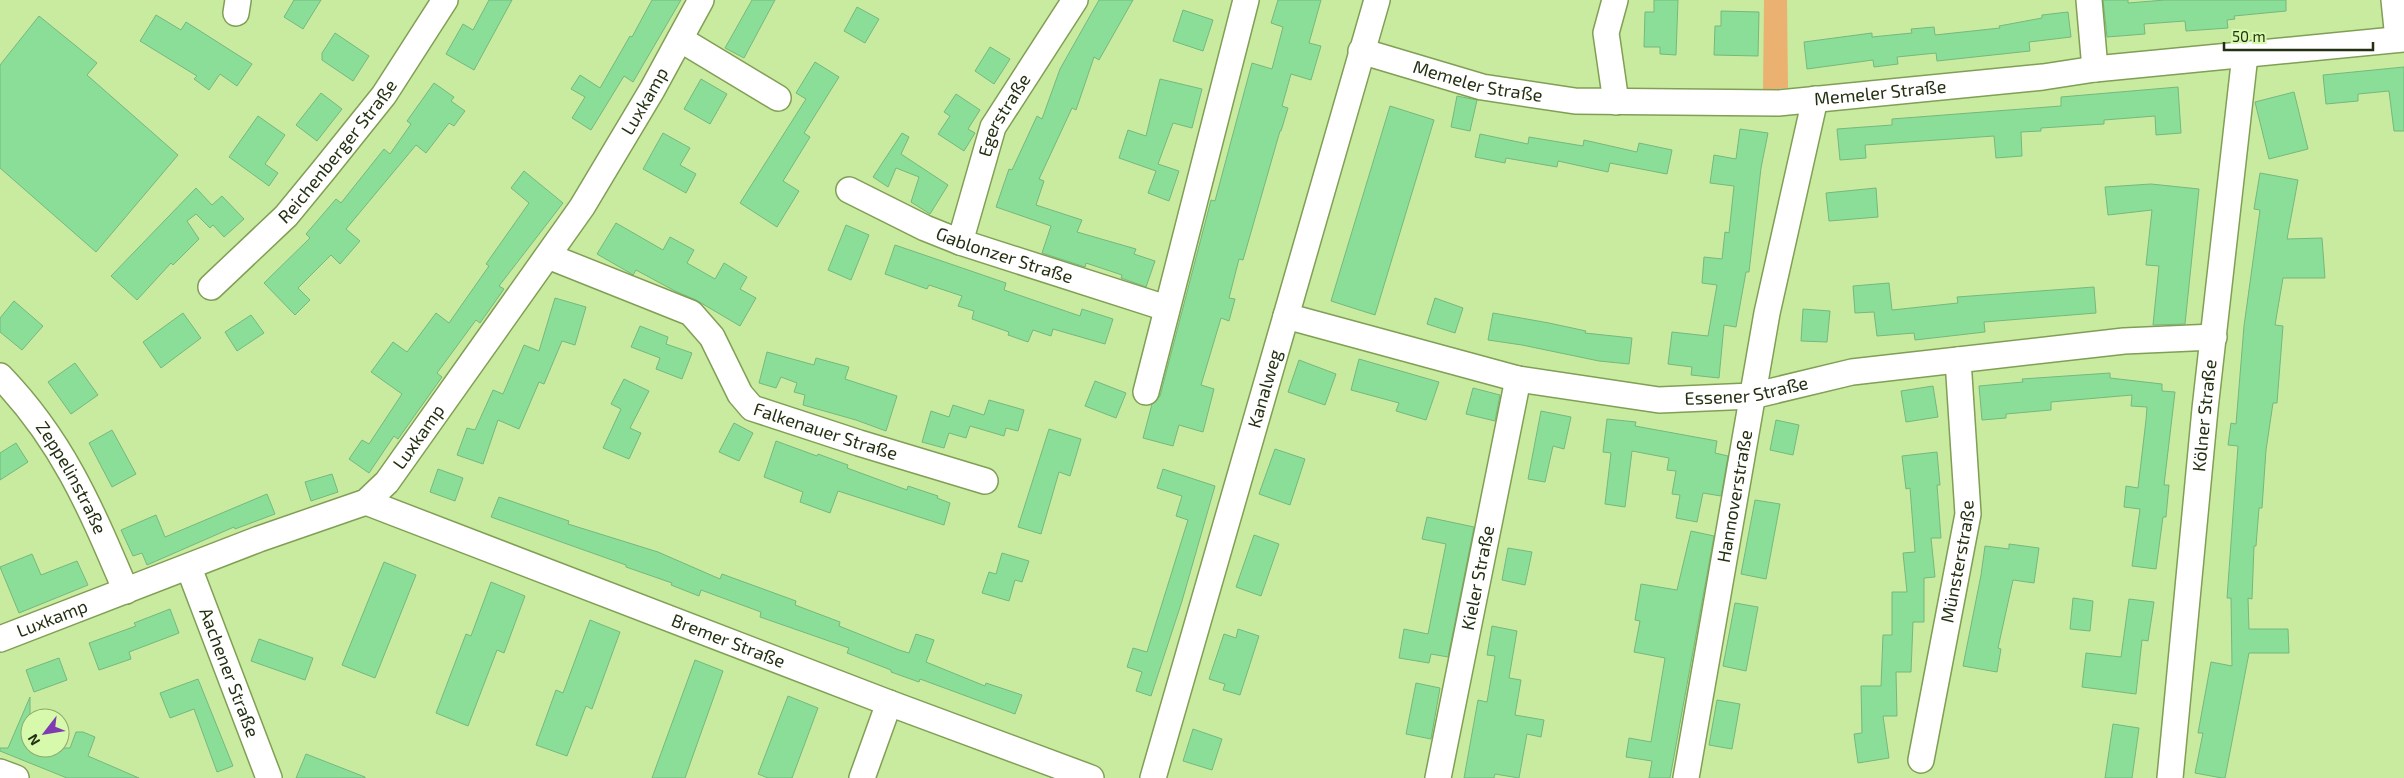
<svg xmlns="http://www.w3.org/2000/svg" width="2404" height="778" viewBox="0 0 2404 778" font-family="'Exo 2',sans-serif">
<rect width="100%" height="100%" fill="#c9eb9f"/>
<path fill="#ebb171" d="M1764 0H1787L1788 88 1763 90Z"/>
<path fill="#8bde97" stroke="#75b87f" d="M294 0H321L303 29 284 17Z
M489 0H512L474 70 446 54 463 24 473 30Z
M652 0H681L633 82 624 76 591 130 572 118 585 97 571 89 580 75 600 88 630 36 632 37Z
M752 0H775L744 58 725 48Z
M1099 0H1133L1099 60 1094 57 1076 110 1072 108 1039 179 1044 181 1036 205 1082 220 1077 232 1136 249 1134 254 1155 261 1146 287 1121 278 1122 275 1086 263 1085 267 1042 253 1051 226 996 207 1009 169 1012 170 1037 116 1042 119 1060 69Z
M1278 0H1321L1309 43 1321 46 1311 80 1291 74 1282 106 1288 108 1281 131H1280L1243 260 1239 259 1229 298 1235 299 1229 321 1221 318 1201 385 1214 389 1203 432 1179 425 1173 446 1143 438 1152 404 1160 396 1211 200 1215 201 1252 63 1272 69 1283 27 1271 23Z
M1654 0H1678L1676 55 1660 54V47H1644L1645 12H1654Z
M2103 0H2128V3L2165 0H2286V11L2234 16 2235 19 2227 20 2228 28 2186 31 2185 21 2144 24 2145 34 2107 37Z
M857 7 879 19 865 43 844 31Z
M1183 10 1213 20 1203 51 1173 41Z
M1721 11 1759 12 1758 56 1714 55 1715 26H1721Z
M2068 12 2071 37 2029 42 2030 51 1937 61 1936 53 1897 57 1898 64 1874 67 1873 60 1807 69 1804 42 1872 33V37L1912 33 1911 29 1934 27 1935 35 2000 28 1999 26 2042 18V15Z
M156 15 181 30 186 22 252 64 237 86 220 74 209 90 194 79 197 76 140 41Z
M39 16 97 63 87 75 178 155 96 252 0 168V65Z
M335 33 369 56 353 81 322 60V53Z
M990 47 1010 59 994 84 975 71Z
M815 62 839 77 804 133 810 137 783 181 799 191 777 227 740 203 806 99 796 93Z
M2404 67V131H2394L2389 91 2358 94V101L2326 104 2323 75Z
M701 79 727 94 710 124 684 109Z
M1160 79 1202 89 1192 128 1173 123 1158 164 1179 171 1169 201 1148 193 1156 171 1119 158 1128 130 1146 136Z
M434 83 454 97 451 101 465 111 454 126 449 123 426 153 416 145 346 229 360 241 340 264 331 255 298 288 310 300 295 315 264 283 310 238 306 234 336 199 341 203 384 149 390 154 411 124 407 121Z
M2178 87 2181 133 2156 135 2155 116 2104 120V124L2041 128V131L2021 132 2022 156 1996 158 1994 136 1865 145 1866 158 1840 160 1837 129 1892 125V119L2061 106V97Z
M2294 92 2308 149 2269 159 2255 102Z
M321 93 342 109 317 141 296 125Z
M956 94 980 110 968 129 975 133 964 151 938 134 950 116 944 112Z
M1457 96 1477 100 1470 131 1451 127Z
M1390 106 1434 120 1375 315 1331 301Z
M258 116 285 135 265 164 278 173 269 186 229 157Z
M1740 129 1768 133 1761 168 1749 272H1746L1736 327 1724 325 1719 378 1691 375 1692 367 1668 364 1672 332 1708 336 1717 285 1702 283 1704 257 1722 259 1725 232 1729 233 1734 186 1710 183 1714 155 1736 159Z
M663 133 690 148 680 165 696 174 686 193 643 169Z
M902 133 909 137 901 154 948 185 930 214 911 202 919 177 896 168 888 187 873 177Z
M1480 134 1528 144 1529 137 1583 146 1584 140 1637 152 1639 143 1672 150 1667 174 1610 163 1608 172 1558 161 1557 167 1506 158 1505 163 1475 157Z
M524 171 563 203 499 286 504 289 480 323 476 320 437 373 442 377 398 439 394 436 369 473 349 459 362 440 369 444 402 394 371 372 393 342 407 352 436 313 449 323 489 266 486 264 529 203 511 188Z
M2260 173 2298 180 2287 239 2322 238 2325 278H2283L2275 325 2283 326 2277 403H2273L2266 450 2262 508H2259L2256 546H2254L2252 599 2248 598 2249 629H2288L2289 653H2249L2225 778H2222L2195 773 2203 733H2198L2211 662 2232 666 2231 598H2227L2238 446 2228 445 2231 423 2236 424 2244 326 2260 210 2254 209Z
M2151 184 2199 189 2185 324 2153 325 2159 266 2146 265 2152 210 2108 215 2105 187Z
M196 188 212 205 222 196 244 219 224 237 213 225 210 228 196 214 187 221 199 239 173 265 171 263 137 300 111 276Z
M1876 188 1878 217 1829 221 1826 193Z
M616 223 663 250 670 237 694 250 687 263 715 279 724 263 747 277 740 289 756 298 740 326 696 300 675 291 636 270 633 275 630 273 597 254Z
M846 225 869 235 851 280 828 270Z
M895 245 1006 283 1004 290 1080 316 1082 309 1113 319 1105 344 1053 329 1051 336 1033 330 1028 342 1008 335 1009 332 972 319 974 311 958 306 962 296 929 285 927 289 885 274Z
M1889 283 1892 310 1958 303 1957 297 2094 287 2096 313 1984 322 1985 332 1915 340 1914 333 1877 336 1874 312 1855 313 1853 286Z
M555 298 586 307 575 345 562 341 544 384 539 382 519 429 498 420 483 464 457 455 467 428 475 430 493 390 503 394 524 345 539 351Z
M1435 298 1463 308 1455 333 1427 324Z
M14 301 43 326 22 350 0 332V318Z
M1803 309 1830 311 1827 342 1801 341Z
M183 313 201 338 161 368 143 342Z
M1493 313 1549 323 1586 331 1585 333 1632 338 1629 364 1599 361 1522 345 1488 340Z
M251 315 264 333 237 351 225 332Z
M640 326 668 337 666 344 692 353 682 379 656 369 660 358 631 347Z
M767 352 814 365 816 358 849 367 845 379 897 396 886 431 856 420 803 405 805 395 794 392 797 383 781 377 776 388 759 383Z
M1359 359 1439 382 1426 420 1396 411 1399 403 1351 390Z
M1299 360 1336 374 1325 405 1288 392Z
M75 363 98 395 71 414 48 382Z
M2110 373V378L2162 384V391L2175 392 2164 485H2169L2166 517H2163L2156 569 2132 566 2140 509 2124 507 2126 486 2138 488 2146 420 2147 407 2131 406 2132 395 2051 402V410L2006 414V418L1982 420 1979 386 2023 382 2022 379Z
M624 379 649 391 630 428 641 433 629 459 603 448 621 409 611 404Z
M1095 381 1126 393 1116 418 1085 406Z
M1933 386 1938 417 1906 422 1901 391Z
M1473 388 1500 395 1495 421 1466 414Z
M989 400 1024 410 1018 431 1006 428 1004 436 970 426 966 438 949 433 944 448 922 442 931 411 949 417 953 405 984 415Z
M1541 411 1571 417 1564 449 1553 446 1545 482 1528 479Z
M1607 419 1636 422 1635 426 1717 441 1715 453 1728 456 1721 496 1703 493 1697 522 1676 518 1680 495 1672 494 1676 471 1667 470 1669 458 1632 451 1625 507 1605 504 1611 453 1603 452Z
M1776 420 1799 425 1793 455 1770 450Z
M734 423 753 433 739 461 719 452Z
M1049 429 1081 439 1070 476 1059 472 1041 534 1018 527Z
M112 430 136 474 112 487 89 443Z
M776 441 817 456 818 454 848 465 847 468 907 490 908 486 938 496 937 498 950 503 944 525 838 491 830 513 800 502 803 492 764 477Z
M16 443 28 462 0 480V453Z
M1275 449 1305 459 1290 505 1259 494Z
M1937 452 1940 485H1937L1941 538H1931L1935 577 1924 578V622H1913L1911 672H1896L1897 716H1883L1889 758 1858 763 1854 734 1862 733 1861 686H1881L1883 635H1892V592H1907L1903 553 1915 552 1910 488 1906 489 1902 456Z
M438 469 463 478 455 501 430 492Z
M1163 469 1215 486 1182 601 1151 696 1136 691 1142 672 1127 667 1133 648 1147 652 1188 520 1176 516 1182 496 1157 488Z
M332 474 338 492 311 501 305 482Z
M267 494 275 514 235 529 234 527 147 565 142 553 133 556 121 530 156 515 165 537Z
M499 497 569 521 568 524 658 552 720 579 722 574 796 601 795 605 840 622 839 626 899 650 909 653 916 634 934 640 926 662 985 686 986 683 1022 695 1015 714 920 679 919 682 891 672V670L847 653 849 648 760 617 761 612 701 590 699 596 671 585 672 583 626 567V565L491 517Z
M1755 500 1780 504 1766 579 1741 574Z
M1427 517 1474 527 1448 657 1431 654 1429 663 1399 658 1404 629 1428 634 1446 544 1422 539Z
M1691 531 1714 536 1670 778H1649L1652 761 1626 757 1629 738 1651 742 1665 658 1634 652 1640 621 1635 620 1641 584 1677 590Z
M1254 535 1279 544 1261 596 1236 587Z
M2009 544 2039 548 2034 583 2013 580 1998 648 2001 649 1997 672 1963 666 1981 575 1985 546 2009 549Z
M1508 548 1532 552 1525 585 1502 580Z
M1002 553 1029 561 1022 582 1015 580 1009 601 982 593 989 572 996 574Z
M32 554 41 575 77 561 88 585 19 613 0 567Z
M384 562 416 575 375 678 342 665Z
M491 582 525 596 504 653 497 650 468 726 436 713 466 634 471 636Z
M2073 598 2093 601 2090 631 2070 629Z
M2129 599 2154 602 2148 641 2142 640 2136 694 2082 687 2086 653 2121 657Z
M1735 603 1758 607 1746 671 1723 666Z
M170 609 179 633 129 652 131 659 99 670 89 643 136 626 134 623Z
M590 620 620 632 592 709 586 706 567 756 536 745 556 690 563 693Z
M1492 626 1517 631 1509 678 1521 680 1515 715 1544 720 1541 737 1527 734 1519 778 1495 774 1494 778H1464L1478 700 1487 702 1495 656 1487 655Z
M1238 629 1259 636 1240 695 1223 690 1225 684 1209 679 1224 634 1236 638Z
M259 639 313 658 305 680 251 661Z
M59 658 67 680 34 692 26 670Z
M695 660 723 671 685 778H652Z
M198 679 233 766 217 772 194 709 170 718 160 693Z
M1416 683 1440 688 1431 739 1406 734Z
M788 696 818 708 792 778H768L758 774Z
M30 697V748H70L76 732H83L95 737 88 756 139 778H67L0 751V748H8Z
M1717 700 1740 704 1732 749 1709 745Z
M2113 724 2139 728 2132 778H2105Z
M1193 729 1222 739 1212 770 1183 761Z
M306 754 365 777V778H296Z"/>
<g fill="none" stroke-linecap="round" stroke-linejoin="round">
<defs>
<g id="minor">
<path d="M1615 0 1606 33 1616 102"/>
<path d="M2089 0 2095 69"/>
<path d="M2394 0 2398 39"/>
<path d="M236 13 238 0"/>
<path d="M680 39 778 98"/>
<path id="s1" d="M1361 51 1482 87 1575 101 1778 103 2043 77 2095 69 2404 39"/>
<path id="s2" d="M849 190 925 228 960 242 1166 308"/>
<path id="s3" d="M960 242 993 127 1075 0"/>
<path id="s4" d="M548 256 691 313 712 337 740 394 752 408 859 443 985 481"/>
<path id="s5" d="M211 287 286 216 323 171 384 95 445 0"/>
<path id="s6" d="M1286 316 1518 379 1659 400 1752 396 1852 372 2124 341 2214 337"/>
<path id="s7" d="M0 376C63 441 91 509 126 591"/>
<path d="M1146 392 1246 0"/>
<path id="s8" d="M366 502 889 703 1091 778"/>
<path id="s9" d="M189 568 269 778"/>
<path id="s10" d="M0 639 259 539 366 502 387 482 582 207 652 90 701 0"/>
<path id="s11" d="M1921 760 1968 514 1958 360"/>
<path d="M0 772 16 778"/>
<path d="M862 778 889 703"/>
<path id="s12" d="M1153 778 1377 0"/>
<path id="s13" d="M1438 778 1518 379"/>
<path id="s14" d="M1686 778 1767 313 1815 99"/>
<path id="s15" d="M2170 778 2205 409 2245 55"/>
</g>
</defs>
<use href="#minor" stroke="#809f55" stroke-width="28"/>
<use href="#minor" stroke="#fff" stroke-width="25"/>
</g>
<g text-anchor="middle" stroke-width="4" stroke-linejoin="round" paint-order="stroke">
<g font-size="18" fill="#243012" stroke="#d6f9ab">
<text dy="6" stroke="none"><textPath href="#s1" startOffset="121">Memeler Straße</textPath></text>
<text dy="6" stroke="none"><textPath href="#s1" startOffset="526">Memeler Straße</textPath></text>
<text dy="6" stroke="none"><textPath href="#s10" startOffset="880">Luxkamp</textPath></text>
<text dy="6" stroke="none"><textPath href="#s3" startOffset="135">Egerstraße</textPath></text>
<text dy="6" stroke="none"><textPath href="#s5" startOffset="186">Reichenberger Straße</textPath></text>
<text dy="6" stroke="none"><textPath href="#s2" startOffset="169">Gablonzer Straße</textPath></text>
<text dy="6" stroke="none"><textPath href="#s12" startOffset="405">Kanalweg</textPath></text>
<text dy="6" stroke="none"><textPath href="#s6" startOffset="471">Essener Straße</textPath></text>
<text dy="6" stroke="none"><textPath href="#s15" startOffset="364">Kölner Straße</textPath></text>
<text dy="6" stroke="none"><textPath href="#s4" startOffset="345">Falkenauer Straße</textPath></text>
<text dy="6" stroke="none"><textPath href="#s10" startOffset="475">Luxkamp</textPath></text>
<text dy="6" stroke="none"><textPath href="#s7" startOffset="125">Zeppelinstraße</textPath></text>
<text dy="6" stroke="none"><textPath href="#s14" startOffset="286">Hannoverstraße</textPath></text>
<text dy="6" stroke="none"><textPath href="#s11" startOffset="202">Münsterstraße</textPath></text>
<text dy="6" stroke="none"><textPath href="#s13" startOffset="204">Kieler Straße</textPath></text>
<text dy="6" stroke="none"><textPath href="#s10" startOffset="56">Luxkamp</textPath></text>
<text dy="6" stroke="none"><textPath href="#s8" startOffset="388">Bremer Straße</textPath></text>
<text dy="6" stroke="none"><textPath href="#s9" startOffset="112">Aachener Straße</textPath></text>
</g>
</g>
<g transform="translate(45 733) rotate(239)"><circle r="24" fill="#d6f9ab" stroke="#8fa96e"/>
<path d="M0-4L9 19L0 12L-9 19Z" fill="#7f3cb0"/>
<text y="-8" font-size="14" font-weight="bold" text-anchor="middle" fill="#243012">N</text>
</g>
<path d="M2224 42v8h149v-8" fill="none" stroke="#243012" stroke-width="2.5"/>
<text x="2232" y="42" font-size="15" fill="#243012" stroke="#d6f9ab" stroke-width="4" paint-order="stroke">50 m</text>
</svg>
